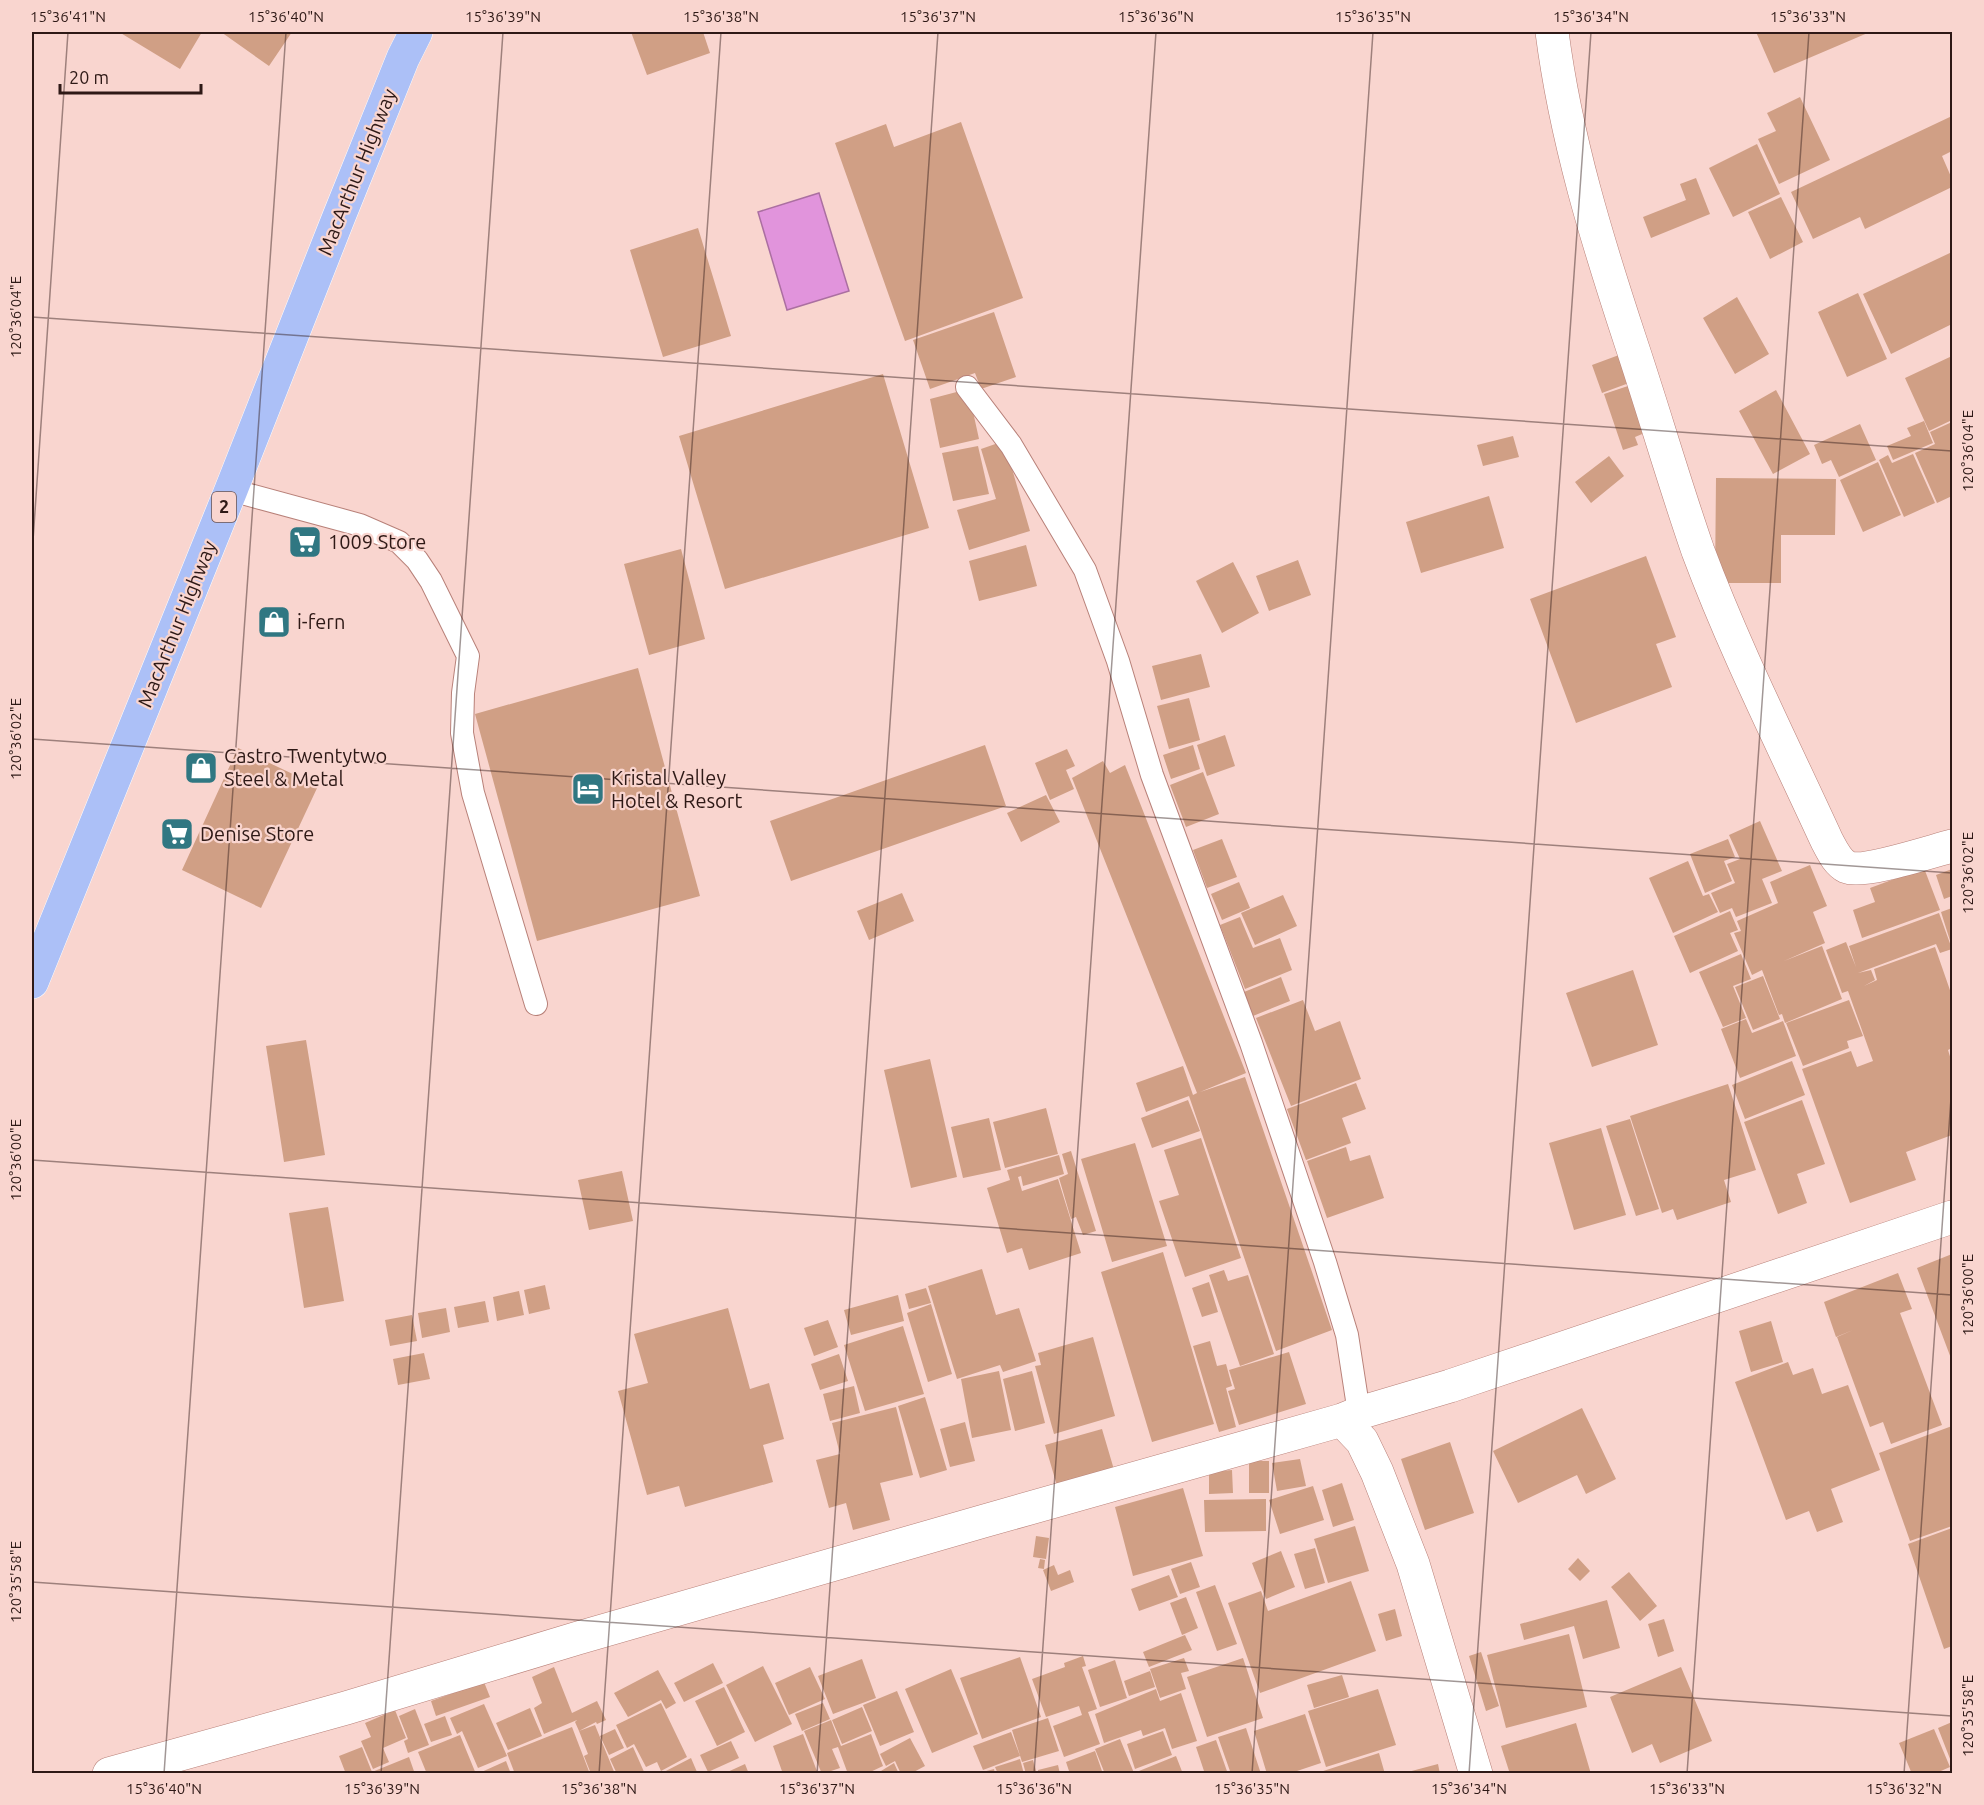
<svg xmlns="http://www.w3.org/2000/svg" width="1984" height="1805" viewBox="0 0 1984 1805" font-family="Ubuntu,sans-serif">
<rect width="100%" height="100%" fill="#f9d5cf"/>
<path fill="#e194dc" stroke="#ab6fa1" stroke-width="1.5" d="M819 193 849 291 787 310 758 212Z"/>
<path fill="#d09f85" d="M119 32H202L180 69Z
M221 32H292L269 66Z
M631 32H703L710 53 647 75Z
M1756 32H1870L1774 73Z
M1800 97 1830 160 1779 184 1758 139 1776 131 1767 113Z
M1952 116V151L1942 156 1952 179V187L1865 229 1860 217 1813 239 1791 192Z
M961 122 1023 298 905 341 835 143 886 124 894 147Z
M1757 144 1780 194 1733 217 1709 168Z
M1696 178 1710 214 1651 238 1643 217 1686 200 1680 184Z
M1781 197 1803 242 1770 259 1748 212Z
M698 228 731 336 663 357 630 250Z
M1952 252V324L1891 354 1863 294Z
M1858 293 1887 359 1847 377 1818 312Z
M1737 297 1769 354 1735 374 1703 318Z
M994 312 1016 377 981 389 975 373 930 389 913 340Z
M1619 355 1629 383 1602 393 1592 365Z
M1952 356V420L1929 431 1905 378Z
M883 374 929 528 725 589 679 436Z
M1631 385 1647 432 1635 437 1638 445 1623 450 1604 394Z
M968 389 979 439 940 448 930 399Z
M1776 390 1810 454 1773 474 1739 411Z
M1924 421 1933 443 1893 460 1887 446 1911 436 1907 428Z
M1952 422V496L1937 503 1915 453 1935 444 1930 432Z
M1860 424 1876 460 1839 477 1831 460 1822 464 1814 445Z
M1513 436 1519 457 1483 466 1477 445Z
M1004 441 1030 531 969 550 957 510 996 499 981 449Z
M978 446 989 494 953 501 942 453Z
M1913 454 1935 503 1904 517 1879 460 1888 455 1892 463Z
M1609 456 1624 476 1591 503 1575 482Z
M1878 462 1901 515 1863 532 1840 480Z
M1716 478 1836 479 1835 535H1781V583H1715Z
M1489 496 1504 548 1421 573 1406 522Z
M1026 545 1037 586 979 601 969 561Z
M681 549 705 639 649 655 624 564Z
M1646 556 1676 637 1656 644 1672 687 1576 723 1530 599Z
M1298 560 1311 595 1269 611 1256 576Z
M1233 562 1259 613 1222 633 1196 581Z
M1201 654 1210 687 1161 700 1152 666Z
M638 668 700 896 537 941 475 714Z
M1189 698 1200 740 1169 749 1157 706Z
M1225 735 1235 766 1207 776 1197 745Z
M985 745 1006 806 791 881 770 821Z
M1193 745 1200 769 1171 779 1163 755Z
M238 748 318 786 261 908 182 870Z
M1067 749 1075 766 1066 770 1074 789 1050 800 1035 763Z
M1103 761 1110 773 1125 765 1246 1073 1200 1092 1245 1077 1332 1330 1276 1351 1189 1096 1146 1112 1136 1083 1183 1066 1193 1095 1197 1093 1072 778Z
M1203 772 1219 814 1186 827 1170 785Z
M1046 795 1060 822 1021 842 1007 813Z
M1760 821 1782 871 1762 879 1772 903 1736 917 1732 908 1720 913 1711 893 1735 883 1727 864 1740 859 1729 835Z
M1222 839 1237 877 1207 888 1193 850Z
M1728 839 1735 857 1724 861 1732 881 1705 893 1690 854Z
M1688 861 1703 896 1709 894 1718 912 1673 933 1649 878Z
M1810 865 1827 906 1813 912 1825 943 1784 961 1822 946 1842 999 1785 1023 1782 1014 1779 1015 1762 970 1752 975 1734 933 1741 931 1737 921 1778 903 1770 882Z
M1924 868 1940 910 1862 938 1853 910 1875 902 1870 888Z
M1952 869V896L1944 899 1936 875Z
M1239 882 1250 908 1222 920 1211 894Z
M902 893 914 921 869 940 857 911Z
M1283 895 1297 926 1255 945 1241 913Z
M1952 908V947L1941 912Z
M1730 911 1738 930 1730 933 1738 951 1690 973 1674 936Z
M1939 913 1952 949 1940 953 1936 944 1858 973 1871 970 1875 980 1864 986 1877 980 1874 969 1935 947 1952 996V1048L1948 1050 1952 1063V1135L1906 1152 1916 1180 1850 1203 1802 1069 1851 1051 1857 1067 1873 1061 1848 991 1842 993 1826 950 1846 942 1856 967 1849 946Z
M1240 917 1253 948 1280 938 1292 970 1245 989 1220 925Z
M1741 954 1751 979 1733 986 1746 1018 1723 1027 1699 972Z
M1633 970 1658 1045 1592 1067 1566 993Z
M1763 976 1780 1019 1753 1030 1735 987Z
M1281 977 1290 1001 1253 1016 1244 992Z
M1303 1000 1315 1031 1340 1021 1361 1079 1291 1106 1256 1018Z
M1849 1000 1863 1036 1847 1041 1849 1048 1803 1066 1786 1023Z
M1746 1019 1752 1033 1783 1021 1796 1056 1740 1078 1721 1029Z
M306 1040 325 1155 284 1162 266 1046Z
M930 1059 957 1177 911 1188 884 1070Z
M1792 1061 1805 1095 1745 1119 1732 1085Z
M1356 1083 1366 1109 1342 1118 1351 1143 1306 1160 1287 1109Z
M1728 1084 1756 1170 1724 1180 1731 1202 1677 1220 1673 1209 1662 1213 1630 1116Z
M1188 1100 1200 1131 1152 1148 1141 1118Z
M1802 1100 1825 1164 1797 1174 1807 1203 1778 1214 1744 1122Z
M1046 1108 1058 1154 1005 1168 993 1122Z
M989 1118 1001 1170 963 1178 951 1127Z
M1630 1119 1659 1209 1636 1216 1606 1126Z
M1601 1128 1626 1215 1574 1230 1549 1143Z
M1201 1138 1241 1258 1185 1277 1159 1201 1179 1195 1164 1150Z
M1135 1143 1167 1246 1112 1262 1081 1159Z
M1346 1147 1350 1161 1370 1155 1384 1198 1327 1218 1307 1161Z
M1071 1151 1096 1231 1083 1235 1076 1217 1071 1219 1059 1178 1068 1174 1062 1154Z
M1059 1155 1064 1174 1023 1186 1021 1176 1018 1177 1022 1191 1058 1179 1081 1253 1029 1270 1022 1248 1007 1253 987 1188 1010 1180 1007 1170Z
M622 1171 633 1221 589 1230 578 1180Z
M328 1207 344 1301 304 1308 289 1213Z
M1163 1252 1214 1424 1152 1442 1101 1272Z
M1952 1254V1361L1917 1268Z
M982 1269 996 1315 1019 1308 1036 1361 1003 1372 1000 1365 957 1379 928 1286Z
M1224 1270 1228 1281 1248 1275 1274 1354 1240 1366 1209 1275Z
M1898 1273 1912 1309 1900 1313 1942 1425 1891 1444 1883 1422 1870 1427 1837 1337 1853 1330 1836 1337 1824 1302Z
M1209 1282 1218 1312 1202 1317 1192 1288Z
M545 1285 550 1309 529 1314 524 1290Z
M926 1288 931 1303 909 1309 905 1294Z
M519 1291 524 1315 497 1321 493 1297Z
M898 1295 904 1321 851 1335 844 1310Z
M485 1301 489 1322 458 1328 454 1307Z
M931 1304 952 1374 928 1382 907 1313Z
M446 1308 450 1332 422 1338 418 1313Z
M728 1308 750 1389 769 1383 784 1439 763 1445 773 1482 685 1507 679 1486 647 1495 618 1391 648 1383 634 1334Z
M412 1315 417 1341 390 1346 385 1320Z
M828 1320 838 1347 814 1356 804 1328Z
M1771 1321 1783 1362 1751 1372 1739 1331Z
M903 1326 924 1394 865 1411 844 1345Z
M1093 1337 1115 1416 1054 1434 1035 1366 1041 1365 1038 1353Z
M1210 1341 1217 1366 1226 1364 1232 1386 1226 1388 1236 1427 1219 1432 1193 1346Z
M1289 1352 1306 1404 1239 1425 1228 1391 1235 1389 1229 1370Z
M424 1353 430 1379 398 1385 393 1359Z
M839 1354 848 1381 820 1390 811 1364Z
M1788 1362 1793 1375 1813 1368 1822 1394 1848 1385 1880 1470 1831 1489 1843 1522 1817 1532 1809 1511 1786 1520 1735 1382Z
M999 1371 1011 1430 972 1438 961 1379Z
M1032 1371 1045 1423 1015 1431 1003 1379Z
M854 1386 860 1413 830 1421 823 1394Z
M925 1397 947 1470 920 1478 898 1406Z
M896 1407 913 1475 880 1483 890 1520 853 1530 846 1503 829 1508 816 1460 840 1454 832 1423Z
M1582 1408 1616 1479 1586 1494 1577 1475 1518 1503 1493 1451Z
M965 1422 975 1461 950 1467 940 1429Z
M1952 1426V1526L1910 1541 1879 1453Z
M1102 1429 1115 1473 1058 1489 1045 1445Z
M1450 1442 1474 1513 1425 1530 1401 1459Z
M1300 1459 1306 1486 1277 1491 1272 1463Z
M1249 1461H1269V1493H1249Z
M1232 1470 1233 1493 1209 1494V1472Z
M1342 1483 1354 1520 1333 1527 1322 1490Z
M1313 1486 1324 1520 1280 1534 1269 1500Z
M1183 1488 1203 1556 1133 1576 1115 1507Z
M1266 1499V1531L1205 1532 1204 1500Z
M1355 1526 1369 1571 1328 1583 1314 1539Z
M1952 1528V1646L1944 1649 1908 1544Z
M1036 1536 1049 1538 1046 1559 1033 1557Z
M1315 1548 1325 1583 1305 1589 1294 1554Z
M1281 1551 1295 1587 1266 1599 1252 1563Z
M1578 1558 1590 1571 1580 1581 1568 1569Z
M1040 1559 1045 1560 1044 1569 1038 1568Z
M1191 1562 1200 1587 1180 1594 1171 1569Z
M1054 1565 1058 1575 1070 1570 1074 1582 1051 1591 1043 1570Z
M1629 1572 1657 1606 1640 1621 1611 1587Z
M1169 1575 1178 1597 1139 1611 1131 1589Z
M1351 1581 1376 1651 1260 1693 1228 1603 1261 1591 1268 1611Z
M1215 1585 1237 1644 1217 1651 1196 1592Z
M1186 1597 1198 1628 1182 1635 1170 1603Z
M1607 1600 1620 1648 1583 1659 1574 1626 1524 1640 1520 1624Z
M1395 1609 1402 1636 1386 1641 1378 1614Z
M1664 1619 1674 1651 1658 1657 1648 1624Z
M1569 1634 1587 1707 1506 1728 1487 1655Z
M1185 1635 1192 1650 1149 1667 1143 1652Z
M1481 1652 1499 1706 1486 1711 1469 1656Z
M1083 1656 1086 1666 1082 1667 1097 1709 1088 1712 1100 1744 1064 1757 1053 1726 1082 1715 1079 1706 1046 1717 1032 1679 1065 1667 1064 1663Z
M1020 1657 1041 1717 982 1739 960 1678Z
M1184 1658 1189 1671 1181 1673 1186 1689 1160 1698 1150 1669Z
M1243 1658 1263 1718 1207 1737 1187 1677Z
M862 1659 876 1698 833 1714 818 1676Z
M1115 1660 1127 1698 1100 1707 1088 1670Z
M713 1663 723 1683 684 1702 674 1683Z
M763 1666 792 1724 755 1742 726 1685Z
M554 1667 572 1713 597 1701 606 1720 597 1724 596 1722 579 1731 575 1722 577 1720 544 1734 534 1708 542 1703 532 1677Z
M810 1667 825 1699 789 1715 775 1683Z
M1681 1667 1712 1741 1660 1763 1652 1744 1632 1753 1610 1697Z
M951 1669 978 1734 932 1753 905 1689Z
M658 1670 676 1703 666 1709 661 1700 628 1717 614 1693Z
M1150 1671 1155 1687 1129 1696 1124 1681Z
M1342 1675 1349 1697 1314 1708 1307 1685Z
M484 1682 490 1697 436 1716 431 1701Z
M724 1687 745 1732 717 1746 695 1701Z
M1156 1689 1160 1701 1181 1693 1197 1741 1172 1749 1165 1728 1143 1736 1141 1730 1104 1743 1095 1714Z
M1378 1689 1396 1745 1326 1767 1308 1711Z
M897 1691 914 1732 880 1746 863 1705Z
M661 1703 687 1757 661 1771 657 1762 646 1767 634 1744 627 1748 616 1725Z
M823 1703 830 1719 802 1731 795 1714Z
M484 1704 507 1756 478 1768 462 1731 457 1734 450 1718Z
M862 1707 872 1731 842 1744 832 1720Z
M530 1708 542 1736 508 1750 496 1723Z
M415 1709 429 1745 408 1753 404 1741 408 1739 399 1716Z
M395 1710 406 1738 383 1748 389 1762 373 1769 361 1741 371 1737 365 1723Z
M1305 1714 1321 1763 1288 1774H1267L1254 1731Z
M445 1716 452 1735 431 1742 424 1724Z
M1048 1718 1059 1751 1022 1762 1012 1730Z
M831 1720 841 1746 871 1734 883 1766 866 1774H848L838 1747 832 1749 840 1768 822 1774 804 1731Z
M1952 1722V1764L1938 1728Z
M1576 1723 1591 1774H1510L1501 1746Z
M595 1725 597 1730 615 1774H591L584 1756 588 1754 579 1731Z
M572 1727 590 1774H515L507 1753Z
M1246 1728 1261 1774H1231L1218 1737Z
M615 1729 624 1748 609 1755 600 1736Z
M1934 1729 1950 1767 1934 1774H1912L1899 1743Z
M1163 1731 1172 1755 1135 1769 1127 1744Z
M1011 1732 1020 1756 983 1770 973 1746Z
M803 1734 818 1774H783L773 1746Z
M460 1735 476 1774H427L418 1752Z
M910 1738 925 1766 910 1774H901L895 1761 886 1766 880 1754Z
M1120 1739 1134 1773 1176 1756 1183 1774H1105L1095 1749Z
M1216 1740 1228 1774H1205L1196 1747Z
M731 1741 739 1758 708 1772 700 1755Z
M362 1747 372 1772 409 1757 415 1774H346L339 1756Z
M633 1747 645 1774H617L610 1759Z
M1095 1751 1103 1774H1070L1066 1762Z
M1379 1753 1385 1774H1317V1773Z
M691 1758 697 1772 660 1774Z
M1020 1759 1024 1774H998L995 1767Z
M1033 1760 1037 1774H1026L1023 1763Z
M506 1761 511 1774H477Z
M894 1763 899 1774H874L881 1771Z
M745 1764 749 1774H723Z
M1438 1764 1440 1774H1404V1773Z
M1058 1765 1060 1774H1038V1770Z
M994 1769 995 1774H979V1773Z"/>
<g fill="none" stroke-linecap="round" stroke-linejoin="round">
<defs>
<path id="service" d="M967 387 1011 445 1085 570 1118 661 1152 775 1251 1043 1325 1262 1347 1335 1359 1413
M231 490 360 525 399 542 417 560 431 581 468 656 463 693 462 733 473 793 536 1004"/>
<path id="minor" d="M1552 32C1566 140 1597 240 1631 343 1654 412 1674 482 1698 551 1735 650 1783 745 1827 841 1832 850 1837 862 1847 867 1863 874 1932 851 1952 846
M1342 1420 1362 1441 1377 1472 1413 1564 1476 1774
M109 1774 346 1708 578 1638 984 1521 1342 1420 1359 1413 1450 1386 1952 1217"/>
<path id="trunk" d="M32 982 231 490 338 219 403 58 416 32"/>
</defs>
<use href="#service" stroke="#b88179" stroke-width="24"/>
<use href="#minor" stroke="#b88179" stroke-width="34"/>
<use href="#trunk" stroke="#fff" stroke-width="34"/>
<use href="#service" stroke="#fff" stroke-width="22"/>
<use href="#minor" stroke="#fff" stroke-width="33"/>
<use href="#trunk" stroke="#acc0f7" stroke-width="33"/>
</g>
<path fill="none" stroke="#2e1916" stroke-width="1.5" stroke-opacity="0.45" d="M32 317 1952 451M32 555 68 32M32 739 1952 873M32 1160 1952 1295M32 1582 1952 1716M164 1774 286 32M381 1774 503 32M599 1774 721 32M817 1774 938 32M1034 1774 1156 32M1252 1774 1373 32M1469 1774 1591 32M1687 1774 1809 32M1904 1774 1952 1084"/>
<defs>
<symbol id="supermarket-square" viewBox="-11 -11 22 22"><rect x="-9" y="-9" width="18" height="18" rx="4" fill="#307782" stroke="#f9d5cf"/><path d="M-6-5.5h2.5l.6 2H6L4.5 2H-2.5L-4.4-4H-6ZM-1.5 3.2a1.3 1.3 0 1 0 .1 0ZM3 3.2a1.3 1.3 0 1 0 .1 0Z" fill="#fff"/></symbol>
<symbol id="shop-square" viewBox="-11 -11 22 22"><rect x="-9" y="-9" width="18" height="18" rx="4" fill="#307782" stroke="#f9d5cf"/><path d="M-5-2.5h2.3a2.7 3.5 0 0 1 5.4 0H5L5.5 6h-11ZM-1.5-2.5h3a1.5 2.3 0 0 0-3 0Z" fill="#fff"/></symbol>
<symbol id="hotel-square" viewBox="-11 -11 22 22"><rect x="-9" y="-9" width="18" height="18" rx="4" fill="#307782" stroke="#f9d5cf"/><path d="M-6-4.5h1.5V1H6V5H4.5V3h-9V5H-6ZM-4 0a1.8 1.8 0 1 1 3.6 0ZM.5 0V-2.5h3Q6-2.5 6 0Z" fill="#fff"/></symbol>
</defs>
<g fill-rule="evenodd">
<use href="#supermarket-square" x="286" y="523" width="38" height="38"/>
<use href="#shop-square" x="255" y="603" width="38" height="38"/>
<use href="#shop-square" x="182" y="749" width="38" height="38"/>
<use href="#hotel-square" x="569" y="770" width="38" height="38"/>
<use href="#supermarket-square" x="158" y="815" width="38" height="38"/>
</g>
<g text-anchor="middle" stroke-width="4.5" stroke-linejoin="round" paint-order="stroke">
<rect fill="#f9d5cf" stroke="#6b514e" stroke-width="1.5" x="212" y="492" width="24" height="30" rx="4.5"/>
<g font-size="18" font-weight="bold" fill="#2e1916">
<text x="224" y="513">2</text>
</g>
<g font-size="20" fill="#2e1916" stroke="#f9d5cf">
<text transform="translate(357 172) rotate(-68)" y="7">MacArthur Highway</text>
<text transform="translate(177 624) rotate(-68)" y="7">MacArthur Highway</text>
</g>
<g font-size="20" fill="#2e1916" stroke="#f9d5cf" text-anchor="start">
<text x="328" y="549">1009 Store</text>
<text x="297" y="629">i-fern</text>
<text x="224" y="763">Castro Twentytwo<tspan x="224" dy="23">Steel &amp; Metal</tspan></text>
<text x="611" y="785">Kristal Valley<tspan x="611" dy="23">Hotel &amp; Resort</tspan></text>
<text x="200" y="841">Denise Store</text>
</g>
</g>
<rect width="1984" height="1805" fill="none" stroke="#f9d5cf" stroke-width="66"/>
<path d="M60 84v9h141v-9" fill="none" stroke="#2e1916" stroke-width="3"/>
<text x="69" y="84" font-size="18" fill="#2e1916" stroke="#f9d5cf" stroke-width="4.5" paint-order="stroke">20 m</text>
<rect x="33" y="33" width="1918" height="1739" fill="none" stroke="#2e1916" stroke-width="2"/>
<g font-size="15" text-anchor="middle" fill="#2e1916">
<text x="68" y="22">15°36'41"N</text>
<text x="286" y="22">15°36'40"N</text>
<text x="503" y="22">15°36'39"N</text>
<text x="721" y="22">15°36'38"N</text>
<text x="938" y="22">15°36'37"N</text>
<text x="1156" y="22">15°36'36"N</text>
<text x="1373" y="22">15°36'35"N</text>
<text x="1591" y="22">15°36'34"N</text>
<text x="1808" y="22">15°36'33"N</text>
<text transform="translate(16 317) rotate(-90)" y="5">120°36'04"E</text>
<text transform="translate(1968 451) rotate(-90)" y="5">120°36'04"E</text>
<text transform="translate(16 739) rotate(-90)" y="5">120°36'02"E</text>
<text transform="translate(1968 873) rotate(-90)" y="5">120°36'02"E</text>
<text transform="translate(16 1160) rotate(-90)" y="5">120°36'00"E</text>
<text transform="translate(1968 1295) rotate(-90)" y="5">120°36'00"E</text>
<text transform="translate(16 1582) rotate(-90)" y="5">120°35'58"E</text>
<text transform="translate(1968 1716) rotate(-90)" y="5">120°35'58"E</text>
<text x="164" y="1794">15°36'40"N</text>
<text x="382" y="1794">15°36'39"N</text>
<text x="599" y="1794">15°36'38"N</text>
<text x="817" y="1794">15°36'37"N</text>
<text x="1034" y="1794">15°36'36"N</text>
<text x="1252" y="1794">15°36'35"N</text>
<text x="1469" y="1794">15°36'34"N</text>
<text x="1687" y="1794">15°36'33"N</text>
<text x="1904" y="1794">15°36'32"N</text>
</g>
</svg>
